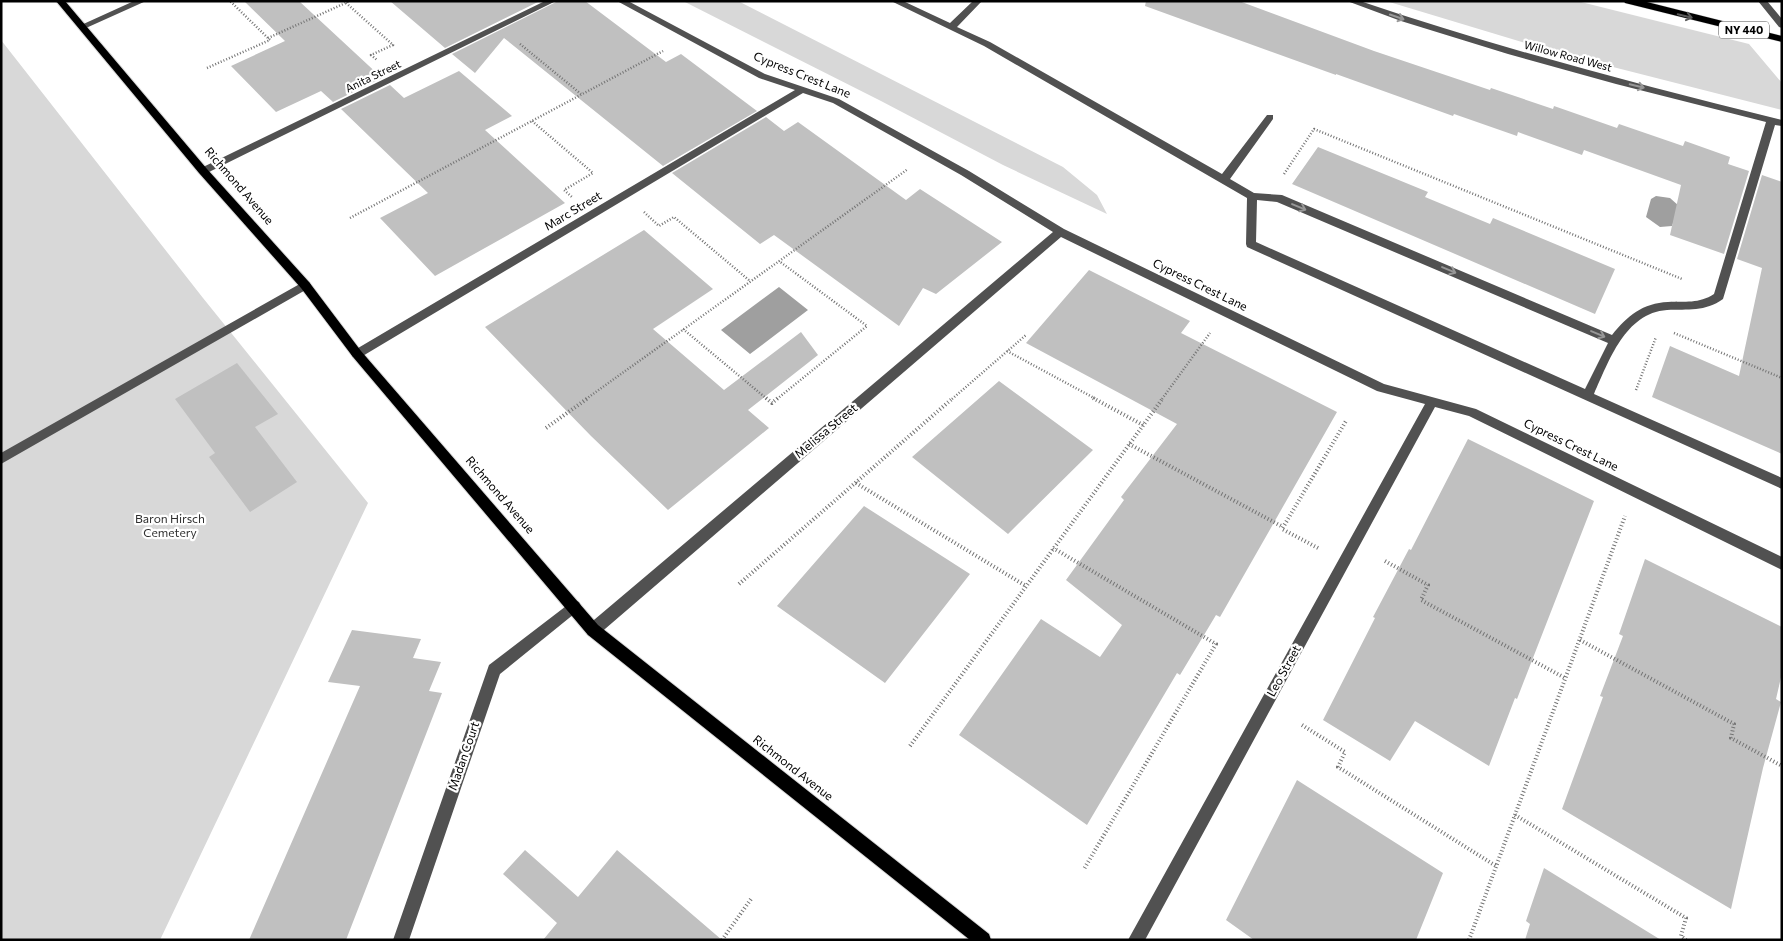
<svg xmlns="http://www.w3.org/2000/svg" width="1783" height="941" viewBox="0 0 1783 941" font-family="Commissioner,sans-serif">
<rect width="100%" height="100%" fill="#fff"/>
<path fill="#d8d8d8" d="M683 1H738L1063 167 1097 195 1107 214 1003 165 881 101Z
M1386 1H1577L1749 44 1782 83V110L1558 53Z
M1 40 203 298 368 503 160 940H1Z"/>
<path fill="#9f9f9f" d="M1656 196 1670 198 1679 206 1672 226 1660 227 1646 217 1651 199Z
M779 287 808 310 750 354 721 330Z"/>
<path fill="#c0c0c0" d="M244 1H299L382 78 333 102 321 91 276 112 231 66 285 41Z
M390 1H540L445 48Z
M558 1H585L666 62 681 54 757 111 663 166 504 38 475 73 452 54Z
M1146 1H1239L1374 51 1490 90 1491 88 1553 109 1554 106 1617 128 1619 124 1683 146 1685 141 1730 157 1728 164 1749 171 1724 254 1670 235 1681 185 1584 150 1582 155 1518 132 1517 136 1454 114 1453 116 1336 74V75L1145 6Z
M459 71 512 116 485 130 565 203 435 276 380 218 428 193 341 109 390 85 404 98Z
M766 117 784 131 798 122 906 200 920 189 1002 242 936 294 923 288 899 326 774 235 760 244 672 173Z
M1318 147 1428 192 1425 197 1490 224 1493 218 1615 269 1595 314 1292 184Z
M1762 175 1782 182V454L1652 397 1670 346 1739 376 1762 268 1737 259Z
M644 230 713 289 653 329 724 390 801 332 818 355 748 410 769 428 668 510 591 436 485 327Z
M1089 270 1190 321 1181 333 1337 412 1220 617 1216 615 1180 675 1177 673 1087 825 959 735 1041 619 1100 657 1122 625 1066 580 1124 500 1121 497 1177 424 1026 343Z
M237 363 278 414 255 427 297 482 250 512 209 457 215 453 175 399Z
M999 381 1093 450 1008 534 912 457Z
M1468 439 1594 501 1517 699 1515 698 1489 766 1415 721 1390 761 1323 720 1375 618 1373 617 1409 549 1411 550Z
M864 506 970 574 885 683 777 606Z
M1645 559 1782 627V673L1776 699 1781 702 1763 768 1731 909 1562 809 1603 697 1600 696 1623 636 1619 634Z
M352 630 421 639 413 658 441 662 429 691 442 693 346 940H249L360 686 328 682Z
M1297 780 1443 873 1416 940H1254L1226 920Z
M525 850 578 897 617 850 722 940H543L557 923 503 874Z
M1544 868 1661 940H1525L1530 924 1526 921Z"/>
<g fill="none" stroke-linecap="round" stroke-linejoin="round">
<defs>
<path id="major" d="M56 1H65L207 169 309 282 361 351 598 625 989 934 991 940H970L588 635 353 357 301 288 199 173Z"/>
<path id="highway" d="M1624 1H1643L1782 36V42L1625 3Z"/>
</defs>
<use href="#major" stroke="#dbdbdb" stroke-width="2"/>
<use href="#highway" stroke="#dbdbdb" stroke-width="1"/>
<path stroke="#737373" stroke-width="2.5" stroke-dasharray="1 2" stroke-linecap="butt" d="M346 3 393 45 371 55 377 60
M268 38 350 1
M520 44 581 94
M207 68 270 40 230 1
M532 121 593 173 564 190 572 197
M1284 174 1314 129 1682 279
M644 212 659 226 674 217 750 281
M350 218 663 51
M683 329 767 399
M1674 333 1782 378
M1007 351 1096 399
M1636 390 1656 337
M586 399 908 169
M777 399 867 326 779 261
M952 399 1026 335
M1162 399 1210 333"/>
<path stroke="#737373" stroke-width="4" stroke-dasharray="1 2.5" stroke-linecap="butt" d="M766 398 772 403 778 398
M1093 398 1143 425
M546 428 588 398
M1129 444 1283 527
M856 483 1026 586
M1053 548 1216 644 1084 869
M1318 548 1282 529 1346 421
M1385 561 1428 585 1421 600 1565 678
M739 584 953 398
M1580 640 1734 724 1731 738 1782 766
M1302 725 1345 752 1338 767 1496 866
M910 746 1163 398
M1515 815 1686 918 1681 936 1686 940
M722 940 751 899
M1469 940 1625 516"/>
<path fill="#515151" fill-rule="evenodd" d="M134 1H146L86 28H80L79 26Z
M545 1H556L207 173 203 174 198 171 199 169Z
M617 1H628L765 74 839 99 969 171 1064 229 1384 384 1476 409 1782 557V570L1469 416 1435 407 1145 940H1128L1425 404 1377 391 1061 237 598 635 593 636 588 635 586 630 588 625 1053 232 961 175 833 103 803 93 361 357H353L351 354 353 351 795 90 759 78Z
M891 1H903L950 23 973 1H982L957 27 990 42 1222 174 1267 115H1273V119L1230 179 1254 193 1282 195 1612 335C1627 316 1643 303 1668 302 1685 301 1699 304 1714 294L1766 122 1616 84 1508 54 1401 21 1347 1H1360C1499 48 1640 85 1782 120V126L1775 125 1723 299C1705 312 1688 309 1667 310 1625 313 1609 361 1594 394L1782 478V489L1247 247 1246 244 1247 198 984 46ZM1257 200 1277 202 1608 343 1585 389 1256 242Z
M1758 1H1767L1782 19V28L1779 27Z
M305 281 309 282 311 285 309 288 1 464V453Z
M574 600 579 602 581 606 579 610 500 674 409 940H393L489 665Z"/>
<use href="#major" fill="#000" fill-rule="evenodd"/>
<use href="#highway" fill="#000" fill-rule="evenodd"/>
</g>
<defs><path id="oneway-shaft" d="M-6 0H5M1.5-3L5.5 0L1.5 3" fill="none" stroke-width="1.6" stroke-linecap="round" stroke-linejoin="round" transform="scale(1.25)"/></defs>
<use stroke="#595959" href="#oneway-shaft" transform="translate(1685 16) rotate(14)"/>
<g stroke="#979797">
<use href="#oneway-shaft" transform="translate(1397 17) rotate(19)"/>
<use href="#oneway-shaft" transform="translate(1637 86) rotate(14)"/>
<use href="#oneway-shaft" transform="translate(1299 207) rotate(23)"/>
<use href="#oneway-shaft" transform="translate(1449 270) rotate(23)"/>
<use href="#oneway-shaft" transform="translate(1598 334) rotate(23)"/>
</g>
<g text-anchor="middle" stroke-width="4.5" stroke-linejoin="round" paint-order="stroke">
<rect fill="#fff" stroke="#4c4c4c" stroke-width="1" x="1719" y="21.5" width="50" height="17" rx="4"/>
<g font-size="11" font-weight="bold" fill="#000">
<text x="1744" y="34">NY 440</text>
</g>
<g font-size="11" fill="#000" stroke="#fff">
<text transform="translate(1568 56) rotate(15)" y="4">Willow Road West</text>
<text transform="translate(373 76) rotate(-26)" y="4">Anita Street</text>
</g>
<g font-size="12" fill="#000" stroke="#fff">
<text transform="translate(802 75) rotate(22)" y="4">Cypress Crest Lane</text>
<text transform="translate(239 186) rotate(49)" y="4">Richmond Avenue</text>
<text transform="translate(573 211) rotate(-31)" y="4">Marc Street</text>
<text transform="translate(1200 285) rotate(26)" y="4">Cypress Crest Lane</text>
<text transform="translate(826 431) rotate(-40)" y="4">Melissa Street</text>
<text transform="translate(1571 445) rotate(26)" y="4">Cypress Crest Lane</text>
<text transform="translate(500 495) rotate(49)" y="4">Richmond Avenue</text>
<text transform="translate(1284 671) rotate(-61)" y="4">Leo Street</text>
<text transform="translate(464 756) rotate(-71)" y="4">Madan Court</text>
<text transform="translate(793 768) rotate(38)" y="4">Richmond Avenue</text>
</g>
<g font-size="12" fill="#2f2f2f" stroke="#fff">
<text x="170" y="523">Baron Hirsch<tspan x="170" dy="14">Cemetery</tspan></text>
</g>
</g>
<rect width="1783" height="941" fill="none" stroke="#000000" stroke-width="5"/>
</svg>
